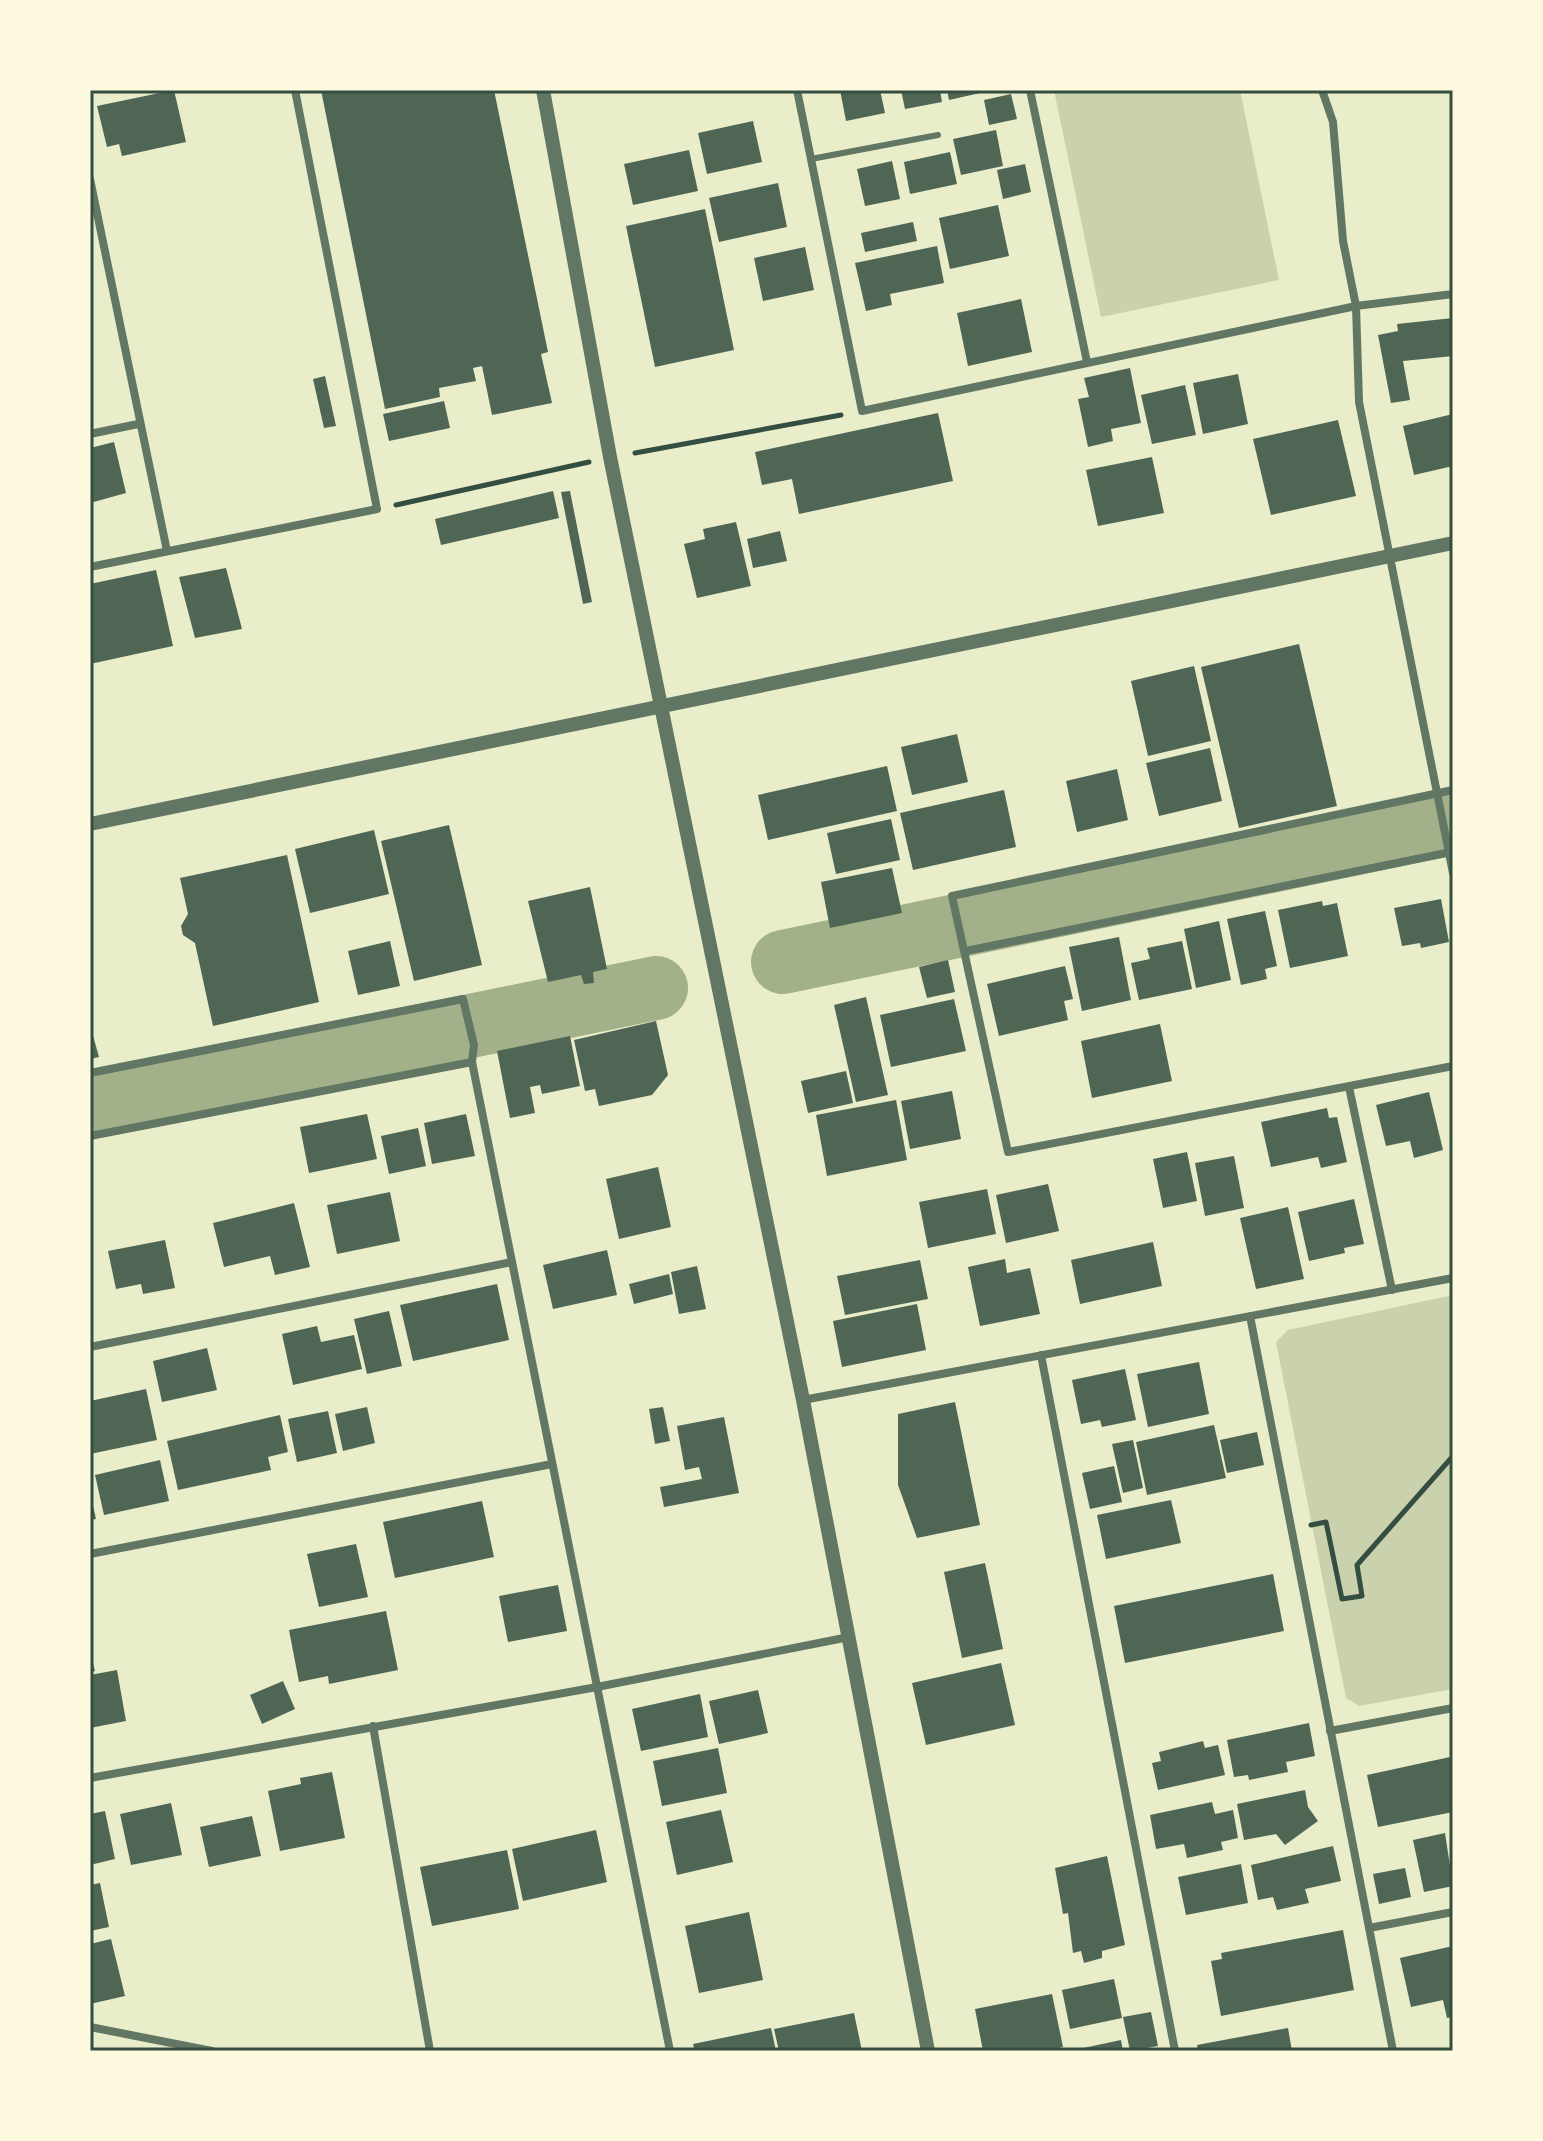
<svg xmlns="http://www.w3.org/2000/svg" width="1543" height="2141" viewBox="0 0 1543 2141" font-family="Inter,sans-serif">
<rect width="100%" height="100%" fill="#e9edc9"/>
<path fill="#cad2ad" d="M1054 90H1240L1279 280 1101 317Z
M1453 1295V1689L1359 1706 1346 1698 1276 1342 1288 1330Z"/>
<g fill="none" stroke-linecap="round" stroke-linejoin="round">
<path stroke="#a3b18a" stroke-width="64" d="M783 962 1453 823
M90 1104 656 988"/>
</g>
<path fill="#4f6655" d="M174 90 186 142 122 156 119 144 107 147 97 106Z
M321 90H494L548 352 541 354 552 403 492 415 482 366 473 368 476 381 439 388 440 397 385 409Z
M840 90H880L885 113 846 121Z
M901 90H940L942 102 905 109Z
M947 90H989V91L949 100Z
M1011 94 1017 119 989 125 984 100Z
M753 121 762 162 707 174 698 133Z
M996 130 1003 166 961 175 953 139Z
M689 150 698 191 633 205 624 164Z
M950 152 957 184 910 194 904 162Z
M892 161 900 199 865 206 857 169Z
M1025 164 1031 192 1003 199 997 170Z
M778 183 787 227 719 242 709 198Z
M998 205 1009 256 950 269 939 218Z
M705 209 734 350 655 367 626 226Z
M913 222 917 241 865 252 861 233Z
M937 246 944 283 890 294 892 305 866 311 855 263Z
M805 247 814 290 763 301 754 258Z
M1021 299 1032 352 968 366 957 313Z
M1453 318V356L1403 361 1410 400 1391 403 1378 335 1398 331 1397 324Z
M1130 368 1141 423 1111 429 1113 441 1088 447 1078 399 1089 397 1084 378Z
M1238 374 1248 424 1203 434 1193 383Z
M325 376 336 426 324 428 313 379Z
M1185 385 1196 435 1152 444 1141 395Z
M444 401 450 428 389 441 383 414Z
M938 413 953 481 799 514 792 479 762 485 755 452Z
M1453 414V466L1414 475 1403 426Z
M1338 420 1356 496 1271 515 1253 439Z
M114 442 126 493 90 503V448Z
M1152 457 1164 513 1098 526 1086 470Z
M553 491 559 518 441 545 435 519Z
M570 491 592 602 583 604 561 492Z
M736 522 751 586 697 598 684 544 705 539 703 529Z
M780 531 787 561 753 568 747 539Z
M226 568 242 629 195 638 179 577Z
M156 570 173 646 90 664V584Z
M1299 644 1337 806 1239 828 1201 667Z
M1194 666 1211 741 1148 756 1131 681Z
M957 734 968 782 912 795 901 747Z
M1210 748 1222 801 1159 816 1146 763Z
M887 766 897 811 768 840 758 795Z
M1117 769 1128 820 1077 832 1066 781Z
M1004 790 1016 847 913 870 900 813Z
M891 819 900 860 836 874 827 833Z
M449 825 482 965 414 981 381 841Z
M374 830 389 894 310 913 295 849Z
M287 855 319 1002 213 1026 195 943 183 935 181 926 188 914 180 878Z
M892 868 902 913 830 928 821 882Z
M590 887 607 969 593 972 594 983 584 984 581 975 548 982 528 901Z
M1441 899 1449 942 1421 948 1420 943 1402 946 1394 908Z
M1322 901 1323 906 1337 903 1348 956 1290 968 1278 910Z
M1265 911 1277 966 1265 969 1267 979 1241 985 1227 919Z
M1219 921 1231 980 1196 988 1184 929Z
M1119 937 1131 1000 1082 1011 1069 947Z
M390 941 400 986 358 995 348 951Z
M1182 941 1192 989 1139 1000 1131 963 1150 959 1147 948Z
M948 960 955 992 927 998 919 967Z
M1065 966 1073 999 1064 1001 1068 1020 999 1036 987 984Z
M866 997 888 1095 856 1102 834 1005Z
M954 999 966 1051 891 1067 880 1015Z
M656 1021 668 1075 652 1095 599 1106 595 1089 585 1091 574 1040Z
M1160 1024 1172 1081 1092 1098 1081 1041Z
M90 1025 99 1057 90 1059Z
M570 1036 580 1086 542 1094 540 1085 530 1087 535 1113 510 1118 497 1051Z
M846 1071 853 1103 808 1113 801 1081Z
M952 1091 961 1139 910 1149 901 1101Z
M1429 1092 1443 1150 1414 1158 1410 1141 1386 1146 1376 1105Z
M896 1100 907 1160 827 1176 816 1115Z
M1327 1108 1329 1118 1337 1117 1347 1162 1321 1168 1318 1157 1271 1167 1261 1122Z
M367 1114 377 1159 309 1173 300 1127Z
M466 1114 475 1156 432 1164 424 1123Z
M418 1128 426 1166 389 1174 381 1136Z
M1187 1152 1197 1201 1163 1208 1153 1159Z
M1234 1156 1244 1208 1205 1216 1195 1163Z
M658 1167 671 1227 619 1239 606 1179Z
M1048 1184 1059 1231 1006 1243 996 1195Z
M987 1189 996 1234 928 1248 919 1202Z
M390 1192 400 1241 337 1254 327 1205Z
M1354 1199 1364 1244 1344 1248 1345 1253 1309 1261 1298 1212Z
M294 1203 310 1267 275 1275 270 1256 224 1267 213 1223Z
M1288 1207 1304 1279 1256 1289 1240 1218Z
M165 1240 175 1288 143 1294 141 1284 116 1289 108 1251Z
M1153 1242 1162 1286 1080 1304 1071 1260Z
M607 1250 617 1295 553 1309 543 1265Z
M1005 1259 1007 1273 1030 1268 1040 1314 980 1326 968 1267Z
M920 1260 928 1299 845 1315 837 1276Z
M697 1266 706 1309 679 1314 671 1272Z
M669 1274 673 1294 634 1304 629 1284Z
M497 1284 509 1340 413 1361 400 1305Z
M917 1304 926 1350 842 1367 833 1321Z
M389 1311 402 1366 367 1374 354 1319Z
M317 1326 321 1342 354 1335 362 1369 293 1385 282 1334Z
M207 1348 217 1390 162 1402 153 1361Z
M1199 1362 1209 1414 1148 1427 1137 1374Z
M1125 1369 1136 1420 1102 1427 1100 1420 1081 1424 1072 1380Z
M146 1389 157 1440 90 1454V1401Z
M955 1402 980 1525 917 1538 898 1485V1414Z
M367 1407 375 1443 343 1451 335 1414Z
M663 1407 670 1441 655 1444 649 1409Z
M328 1411 337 1453 297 1462 288 1419Z
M280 1415 288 1452 268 1457 271 1470 178 1490 167 1441Z
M724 1417 739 1493 664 1507 660 1487 702 1479 699 1467 685 1470 677 1426Z
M1214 1425 1226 1478 1147 1495 1136 1442Z
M1257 1432 1264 1465 1227 1473 1220 1440Z
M1133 1440 1143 1488 1123 1493 1112 1444Z
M160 1460 169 1501 104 1515 95 1475Z
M1114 1466 1122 1502 1090 1509 1082 1473Z
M91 1496 96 1519 90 1520V1497Z
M1171 1500 1181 1543 1106 1559 1097 1515Z
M482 1501 494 1557 395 1578 383 1522Z
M356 1544 368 1597 319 1607 307 1554Z
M985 1563 1003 1649 962 1658 944 1572Z
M1273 1574 1284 1631 1125 1663 1114 1606Z
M558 1585 567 1631 508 1642 499 1596Z
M386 1611 398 1670 329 1684 328 1676 299 1682 289 1630Z
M90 1652 95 1671 90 1672Z
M1001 1663 1015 1725 926 1745 912 1683Z
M117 1670 126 1721 90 1728V1675Z
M283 1681 295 1709 262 1724 250 1695Z
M758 1690 768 1733 719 1744 709 1701Z
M700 1694 708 1737 641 1751 632 1709Z
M1309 1723 1315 1756 1286 1762 1288 1772 1249 1780 1248 1775 1234 1777 1227 1740Z
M1203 1741 1205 1748 1218 1745 1225 1775 1158 1790 1152 1763 1161 1761 1159 1752Z
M718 1748 727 1793 662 1806 653 1761Z
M1450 1757 1453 1812 1378 1827 1367 1775Z
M332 1772 345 1838 280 1851 268 1791 301 1784 300 1778Z
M1305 1790 1308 1807 1318 1821 1285 1845 1276 1834 1244 1840 1237 1804Z
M1212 1802 1215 1814 1233 1810 1238 1838 1221 1842 1223 1850 1187 1858 1184 1844 1156 1849 1150 1815Z
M171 1803 182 1855 131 1865 120 1814Z
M721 1810 733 1862 677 1875 666 1822Z
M105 1811 115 1859 90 1865V1814Z
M252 1816 261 1856 209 1867 200 1827Z
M596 1830 607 1882 523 1901 512 1849Z
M1445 1833 1453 1886 1424 1892 1413 1840Z
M1333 1846 1341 1881 1305 1889 1309 1903 1277 1910 1273 1897 1258 1900 1251 1865Z
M507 1850 519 1909 432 1926 420 1867Z
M1107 1856 1125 1945 1102 1951V1958L1084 1963 1081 1951 1073 1953 1068 1913 1063 1914 1055 1868Z
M1241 1864 1248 1903 1186 1915 1178 1877Z
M1405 1868 1411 1897 1379 1904 1373 1874Z
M100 1883 109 1927 90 1931V1885Z
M749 1912 763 1980 699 1993 685 1926Z
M1343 1930 1354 1990 1221 2016 1211 1961 1222 1959 1221 1953Z
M111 1939 125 1996 90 2004V1944Z
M1453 1946V2017L1447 2018 1443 2000 1411 2007 1400 1958Z
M1114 1979 1122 2018 1070 2029 1062 1990Z
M1052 1994 1063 2047 1046 2051H983L975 2009Z
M1151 2012 1158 2046 1130 2051 1123 2017Z
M854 2013 862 2051H779L774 2029Z
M771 2028 776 2051H695L693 2044Z
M1288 2028 1292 2051H1198L1197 2045Z
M1121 2040 1123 2051H1075L1074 2050Z"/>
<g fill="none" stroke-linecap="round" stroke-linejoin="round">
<path stroke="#344e41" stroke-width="5" d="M635 453 841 415
M396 505 589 462
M1311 1525 1326 1522 1342 1599 1362 1596 1357 1565 1453 1456"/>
<path stroke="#617663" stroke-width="6" d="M811 159 938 135"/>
<path stroke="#617663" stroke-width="8" d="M797 90 862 411 1356 306 1453 294
M1030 90 1087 362
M1322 90 1333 122 1343 241 1356 306 1359 402 1453 873
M90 179 167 551
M90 434 138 424
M90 567 377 509 295 90
M1453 790 952 896 1008 1152 1453 1066
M966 951 1451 852
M90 1073 463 999 474 1045 472 1062
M1349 1087 1392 1290
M90 1136 472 1062 670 2051
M1250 1316 1393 2051
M90 1347 512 1262
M1041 1355 1175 2051
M803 1400 1453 1278
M90 1554 552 1464
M373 1726 430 2051
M1330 1731 1453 1708
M90 1778 597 1687 849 1637
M1369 1928 1453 1912
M90 2027 212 2051"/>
<path stroke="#617663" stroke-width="14" d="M543 90 610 457 803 1400 928 2051
M90 824 1453 543"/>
</g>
<rect width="1543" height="2141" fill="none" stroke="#fefae0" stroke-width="184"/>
<rect x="92" y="92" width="1359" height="1957" fill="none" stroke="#344e41" stroke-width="3"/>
</svg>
